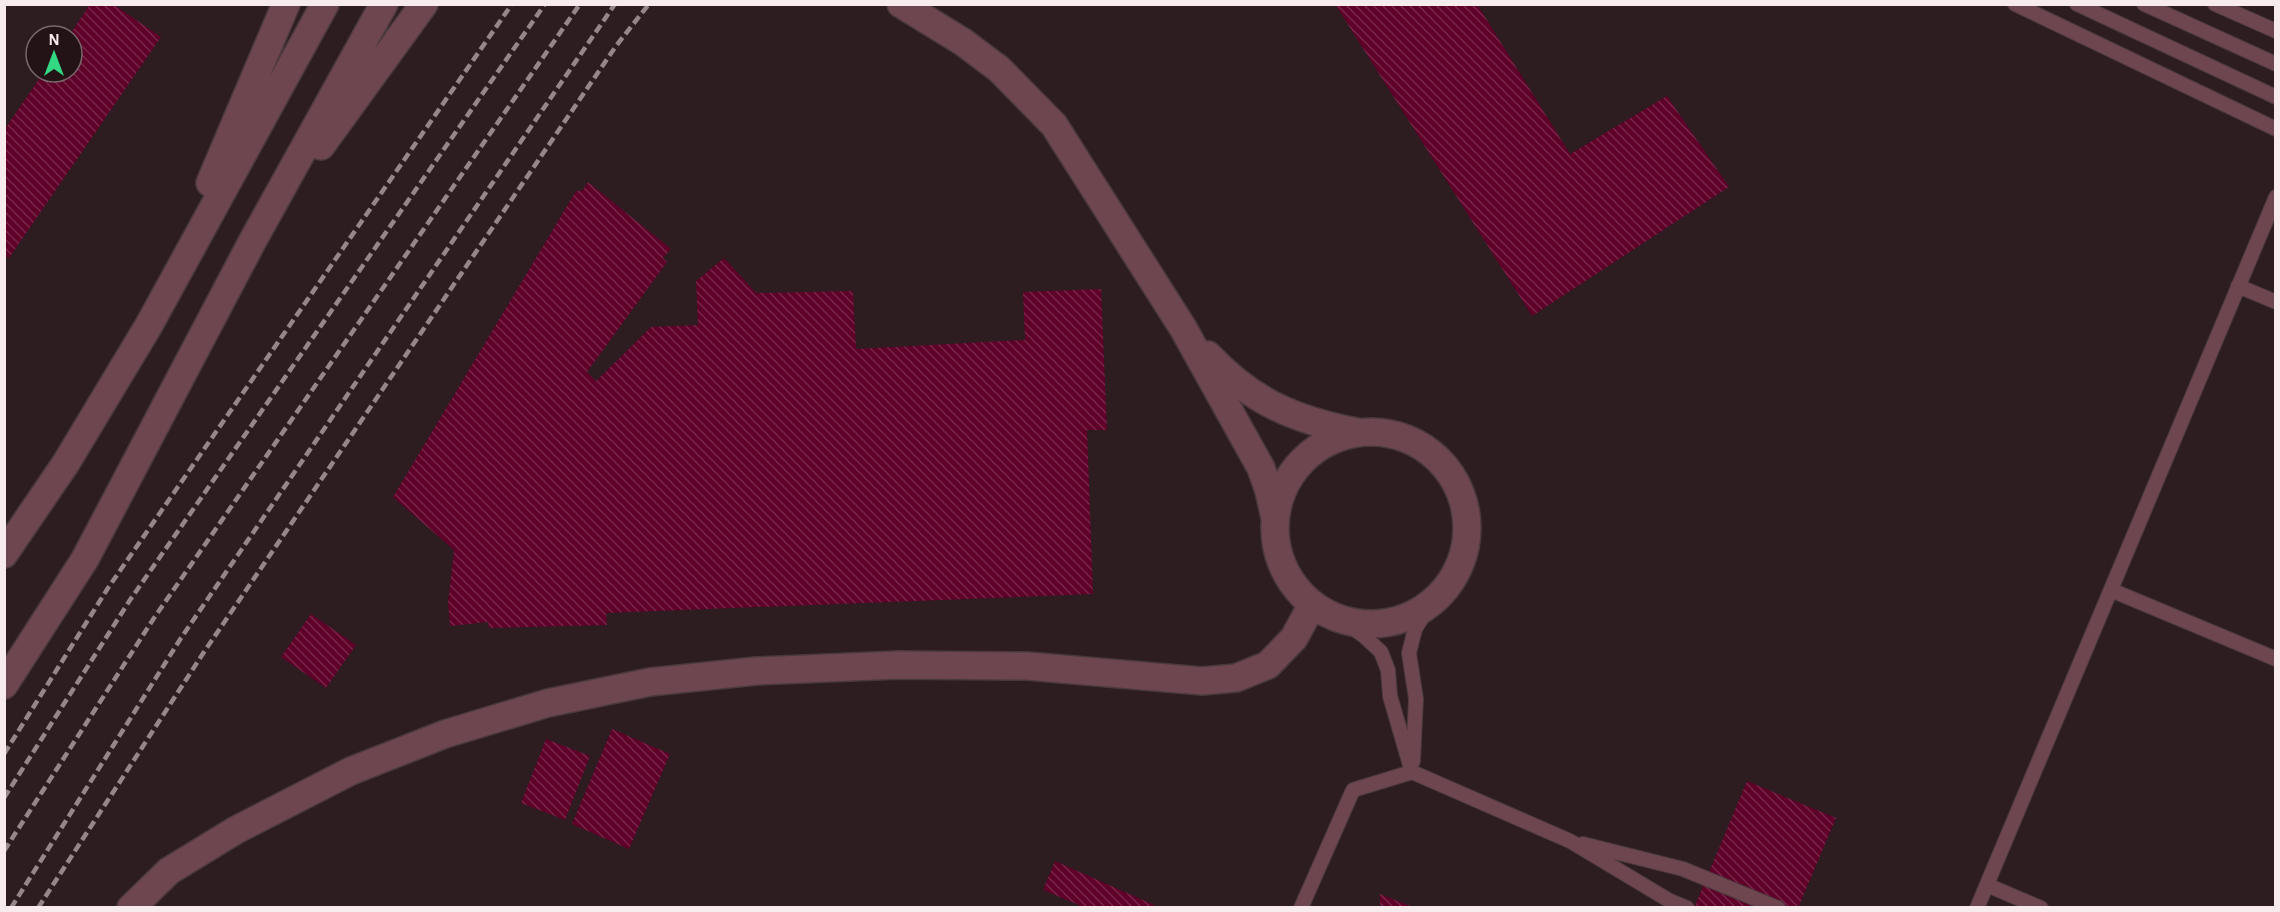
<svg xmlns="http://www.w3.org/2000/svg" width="2280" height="912" viewBox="0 0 2280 912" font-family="'Alegreya Sans',sans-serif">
<defs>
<pattern id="building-back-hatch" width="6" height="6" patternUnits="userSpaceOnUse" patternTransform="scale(1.5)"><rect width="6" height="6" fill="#5f0029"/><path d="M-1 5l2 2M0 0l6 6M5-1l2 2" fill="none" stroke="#772548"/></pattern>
</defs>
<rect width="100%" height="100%" fill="#2d1c20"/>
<path fill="url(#building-back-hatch)" d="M90 4H113L161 37 9 258 4 255V130L44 72H72V36H69Z
M1335 4H1477L1570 154 1667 96 1729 187 1532 316Z
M588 182 671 249 663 258 667 262 587 372 596 381 651 327 698 325 696 281 724 258 756 293 853 291 856 349 1025 340 1023 292 1101 289 1107 430H1087L1093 594 606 613 607 625 489 628 488 622 450 626 448 603 454 550 393 497 576 191H582Z
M311 614 356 645 326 688 281 657Z
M612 729 670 754 629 849 572 824Z
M546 739 590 756 565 820 521 803Z
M1747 781 1836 818 1798 908H1694Z
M1055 861 1161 908H1086L1043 890Z
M1380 894 1413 907V908H1380Z"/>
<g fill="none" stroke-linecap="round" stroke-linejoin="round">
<defs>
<path id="service" d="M2015 4 2276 129
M2077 4 2276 97
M2144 4 2276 64
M2215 4 2276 31
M2238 286 2276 302
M2111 590 2276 659
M1341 620 1364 636 1381 652 1388 670 1390 696 1412 772
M1413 761 1416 699 1409 653 1415 629 1431 603
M1583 844 1683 869 1778 908
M1987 885 2041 908
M1301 908 1353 790 1412 772 1570 841 1670 901 1687 908
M1977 908 2276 197"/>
<path id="minor" d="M901 4 963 42 999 69 1054 125 1183 328 1261 468 1269 491 1275 518
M321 146 424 4
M210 183 286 4
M1208 355C1252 402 1295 420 1357 432
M1275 528a96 96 0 1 1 192 0a96 96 0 1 1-192 0Z
M4 554 66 463 149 325 325 4
M4 685 85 559 252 242 384 4
M131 908 169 871 236 830 351 771 445 734 548 703 650 682 756 671 898 665 1027 666 1202 681 1236 678 1268 665 1294 638 1312 605"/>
</defs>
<use href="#service" stroke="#49393d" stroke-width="16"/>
<use href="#minor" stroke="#49393d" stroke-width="30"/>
<use href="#service" stroke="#6e464f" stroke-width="14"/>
<use href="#minor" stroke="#6e464f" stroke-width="27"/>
<path stroke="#95868a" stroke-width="4.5" stroke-dasharray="9 4.5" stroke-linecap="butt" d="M4 754 108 588 512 4
M4 798 130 600 545 4
M4 851 154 618 580 4
M11 908 181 638 615 4
M38 908 204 652 616 46 649 4"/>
</g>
<rect width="2280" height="912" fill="none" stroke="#f8ebee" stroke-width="12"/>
<g transform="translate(54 54)"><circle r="28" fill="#231316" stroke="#78696c" stroke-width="1.5"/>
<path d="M0-4.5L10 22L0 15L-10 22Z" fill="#32d882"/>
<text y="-9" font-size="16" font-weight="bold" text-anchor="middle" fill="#f8ebee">N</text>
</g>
</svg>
